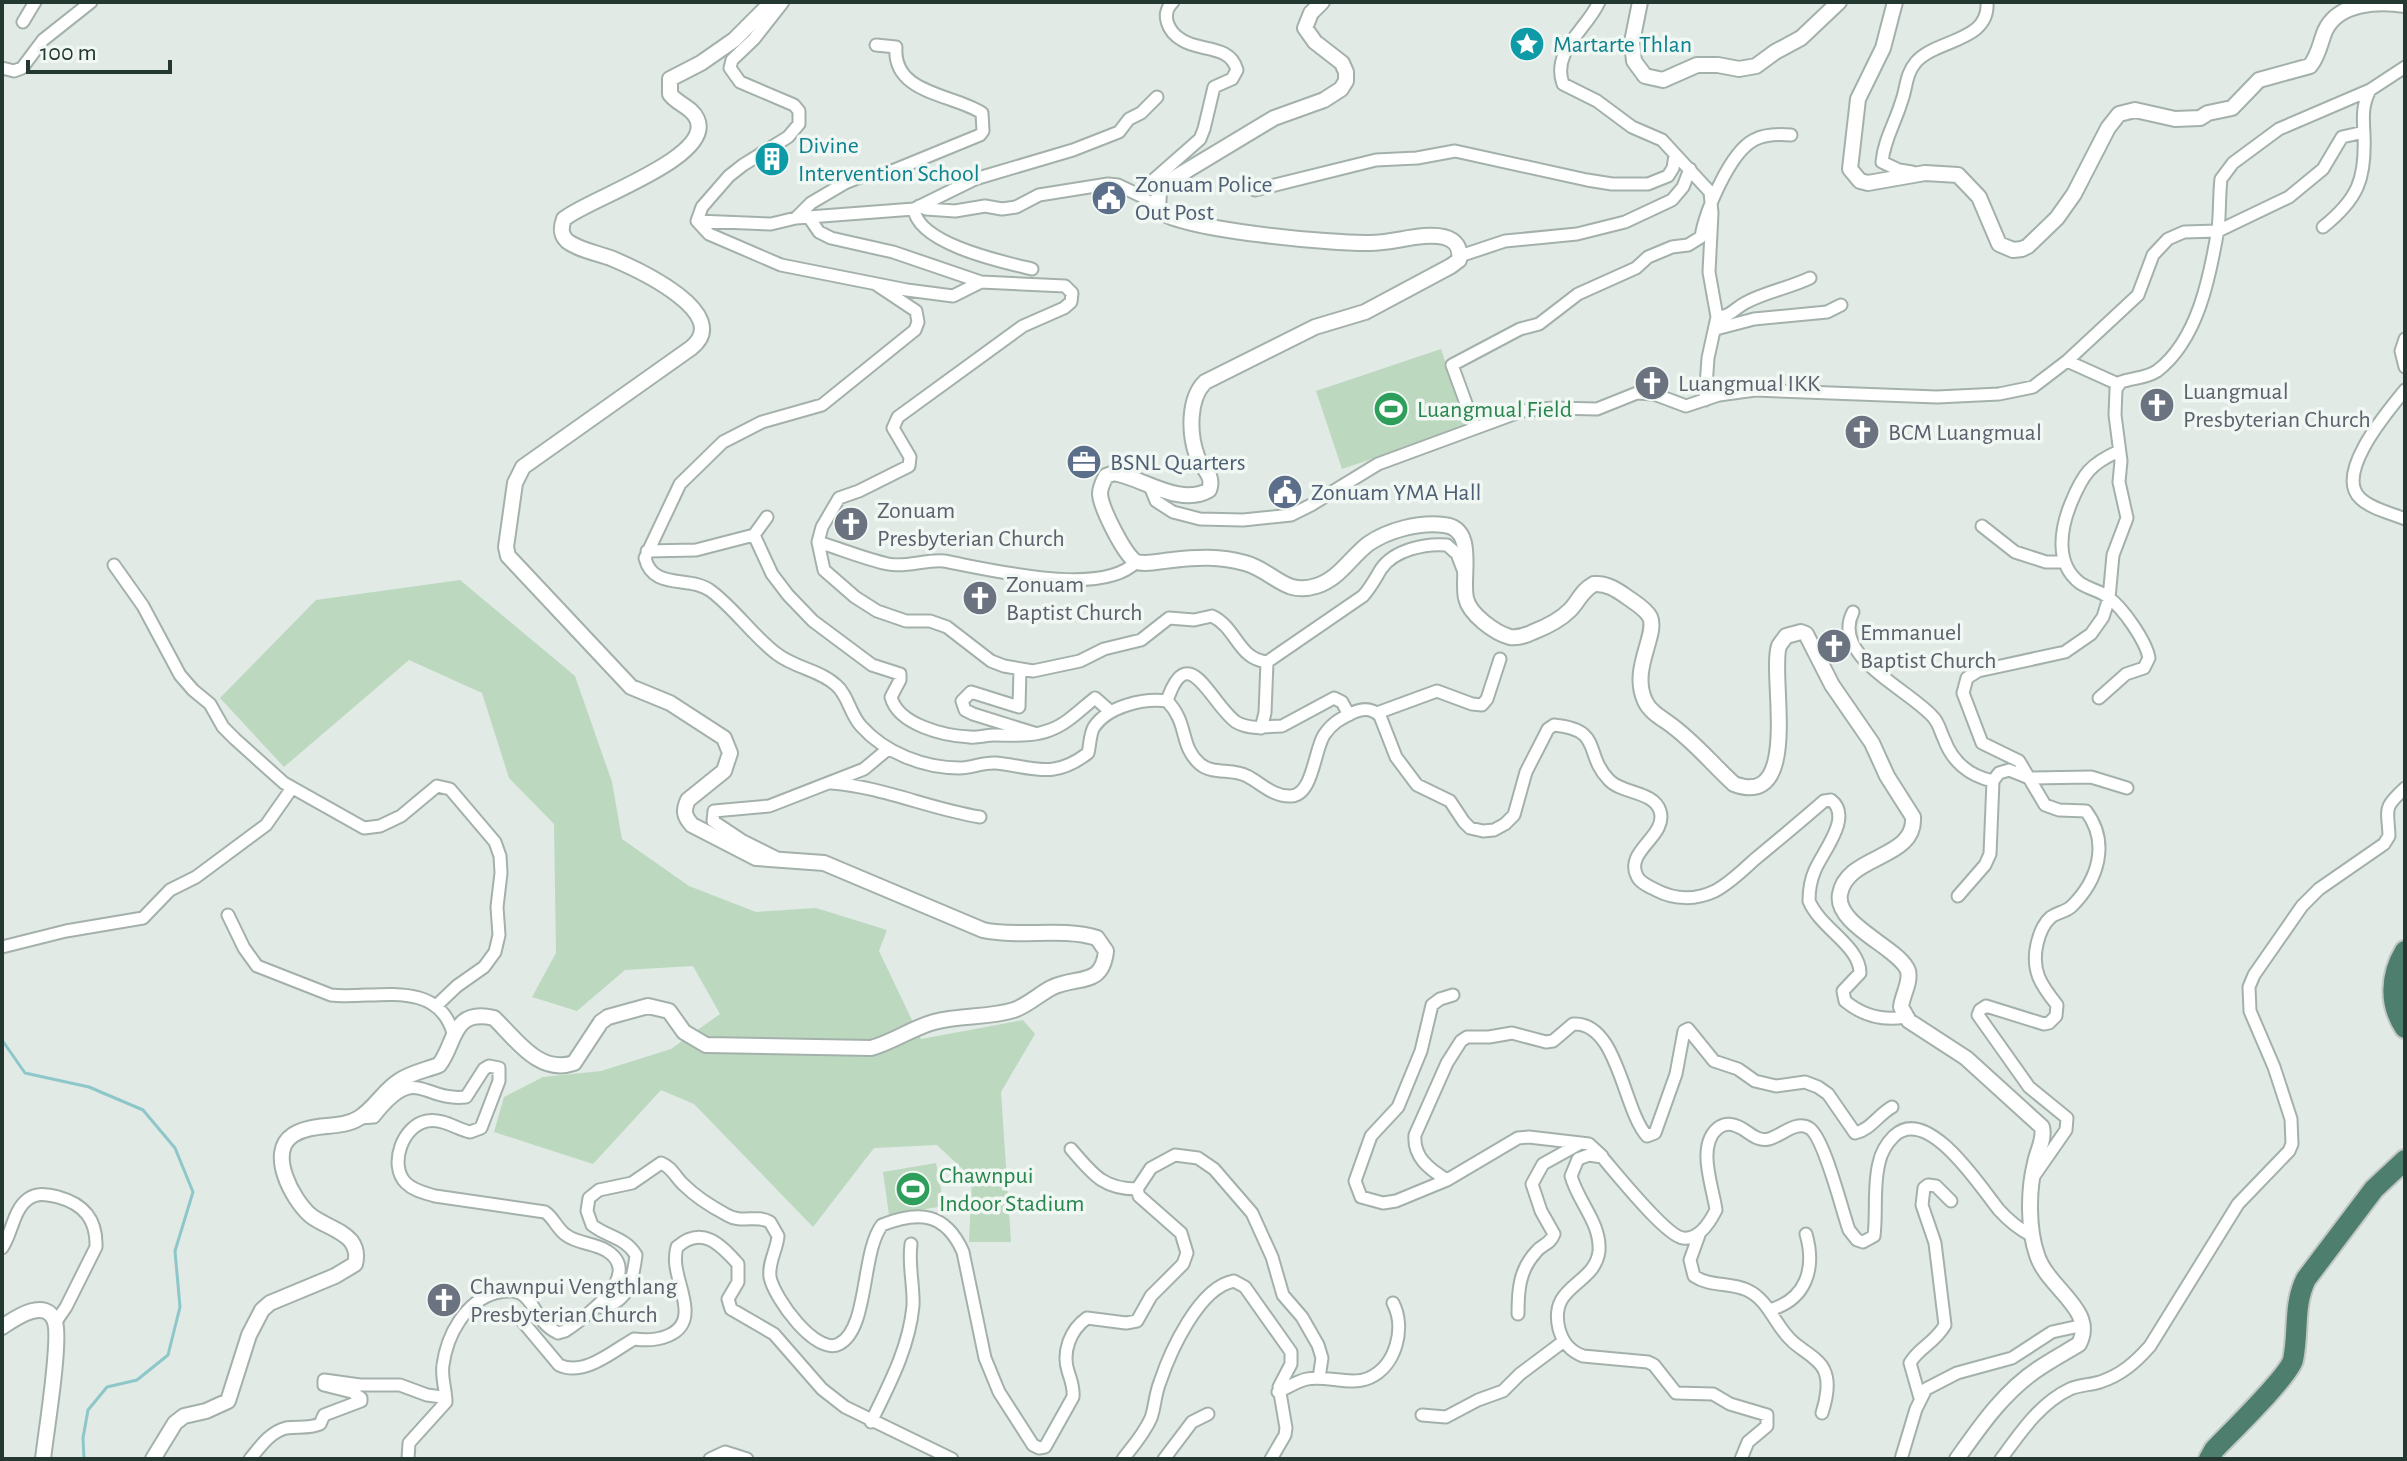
<svg xmlns="http://www.w3.org/2000/svg" width="2407" height="1461" viewBox="0 0 2407 1461" font-family="'Alegreya Sans',sans-serif">
<rect width="100%" height="100%" fill="#e1eae5"/>
<path fill="#bcd9c0" d="M1441 349 1467 427 1342 469 1316 391Z
M460 580 575 676 612 782 622 839 689 886 756 912 816 908 887 930 879 951 921 1039 1023 1020 1035 1034 1001 1092 1011 1242H969L972 1178 937 1145 874 1148 813 1227 694 1104 661 1090 593 1164 494 1132 504 1097 543 1077 601 1071 671 1049 720 1014 693 966 625 970 577 1011 532 997 556 953 554 824 509 778 482 693 409 660 284 767 220 698 316 600Z
M936 1163 944 1206 889 1215 883 1172Z"/>
<g fill="none" stroke-linecap="round" stroke-linejoin="round">
<path stroke="#8ec7c9" stroke-width="3" d="M2 1040 25 1073 89 1087 143 1110 175 1148 193 1192 175 1251 180 1307 168 1355 137 1380 107 1387 88 1410 83 1438 84 1459"/>
<defs>
<path id="minor" d="M783 2 754 39 732 60 730 68 740 82 794 105 799 111V124L788 137 743 165 729 176 702 207 697 221 709 234 781 265 907 290 953 296 981 282 1065 286 1072 293 1071 302 1064 308 1023 326 898 417 893 428 910 457 909 466 859 491 839 498 822 527 818 542 824 570 855 597 877 611 906 621H930L947 627 991 661 1004 666 1033 671 1080 661 1104 649 1141 640 1169 618 1194 620 1212 616C1237 628 1238 659 1267 662L1363 596C1371 587 1375 579 1381 569 1394 550 1425 543 1447 545L1457 554 1464 572
M1599 2C1587 29 1551 51 1563 84L1597 101 1632 127 1662 140 1710 192 1712 213 1709 272 1717 317 1708 358 1705 400
M23 22 35 2
M2 68 14 71 22 68 43 40 91 2
M1912 172 1899 170 1882 162C1884 140 1895 123 1901 103 1907 88 1905 75 1916 62 1936 39 1990 42 1987 2
M1255 190 1376 160 1417 158 1455 151 1587 180 1612 184H1648L1668 176 1673 168 1675 155
M1156 204 1145 200 1141 191 1200 139 1204 129 1214 87 1232 79 1237 70C1230 44 1200 52 1182 40 1168 32 1160 14 1173 2
M919 206 926 209 955 211 985 206 1002 209 1016 207 1039 195 1108 184 1118 185 1143 197
M914 209C918 244 1003 262 1032 269
M808 216 819 232 831 238 893 252 981 282
M796 218 914 209 975 179 1073 150 1119 132 1129 119 1141 113 1157 97
M697 221 771 224 796 218 811 203 845 183 860 177 892 171 980 135 983 131 982 113C953 94 892 94 896 47L876 45
M2323 227C2358 199 2366 179 2364 134 2363 118 2362 105 2370 90
M1460 256 1505 241 1577 234 1625 222 1672 200 1683 187 1690 169
M877 285 916 311 918 322 915 330 822 405 762 422 723 442 680 484 645 558C653 591 690 575 711 591 735 609 753 636 777 654 795 668 820 670 836 685 848 695 850 714 861 726 885 753 924 768 960 768 972 768 983 762 996 763 1034 767 1053 780 1088 753 1090 745 1090 733 1094 727 1108 706 1144 698 1167 701 1189 723 1179 746 1200 764 1213 775 1232 768 1247 776 1261 783 1273 797 1291 796 1313 795 1314 751 1324 735 1332 723 1340 719 1352 713 1363 708 1372 708 1380 716L1396 757 1417 785 1450 801 1464 822 1470 828 1483 831 1494 830 1505 824 1514 815 1526 772 1548 729 1554 725C1604 730 1583 753 1609 780 1622 794 1654 791 1660 811 1668 836 1624 851 1637 876 1640 883 1650 887 1656 890 1675 900 1696 900 1715 891 1730 883 1742 871 1754 860 1777 841 1801 821 1824 801L1831 800C1853 817 1823 851 1815 870 1811 879 1809 891 1809 901 1821 929 1860 946 1860 973L1843 991 1845 1001C1862 1015 1883 1021 1905 1017
M1717 317C1730 317 1734 309 1745 303 1765 292 1789 288 1810 278
M1716 329 1754 319 1827 312 1841 305
M2405 339 2401 351 2405 367
M2067 361 2138 295 2153 255 2168 239 2184 232 2218 231 2289 197 2323 169 2342 137 2364 132
M2405 390C2389 410 2334 473 2360 498 2371 509 2391 513 2405 519
M1475 428 1452 365 1520 329 1539 324 1578 294 1636 268 1648 257 1672 247 1688 245 1701 237C1705 212 1730 152 1754 140 1765 134 1778 134 1791 135
M1150 486 1156 501 1173 512 1200 519 1243 520 1291 515 1311 505 1378 464 1522 411 1554 408 1597 409 1637 393 1654 394 1686 406 1719 395 1755 390 1937 397 1999 394 2033 387 2067 361 2118 384
M767 517 754 535 772 574 788 595 813 621 872 665 900 674V680L891 697C898 725 945 736 970 737 978 738 986 735 994 735 1013 735 1032 737 1050 730 1067 724 1081 709 1095 698L1111 712
M1982 526 2015 552 2046 562H2063
M818 542C841 549 865 559 888 564 906 568 926 559 944 561 988 569 1102 598 1136 562
M647 551 696 550 754 535
M114 565 143 606 180 675 193 690 210 704 223 727 235 739 284 783 364 828 380 826 401 816 437 786 450 789 495 842 500 856 501 873 497 907 499 935 495 952 484 967 457 986 436 1006
M1853 612C1830 656 1910 690 1933 717 1939 723 1940 731 1944 739 1952 761 1969 776 1993 781
M1020 669 1019 707 971 692 962 701 965 710 973 714 1034 733
M2099 698 2126 674 2144 668 2149 658C2146 641 2123 608 2108 597 2100 591 2089 589 2080 583 2055 564 2060 530 2071 503 2083 474 2090 464 2119 451
M1167 701C1188 637 1210 703 1236 722 1244 727 1252 727 1261 728L1265 713 1267 662
M1377 713 1437 691 1472 704 1482 705 1487 699 1500 659
M1262 727 1282 726 1334 698 1342 702 1349 715
M832 783C883 787 930 809 980 817
M775 857 743 841 713 821 714 811 769 806 864 769 888 749
M1958 896 1985 865 1990 854 1993 781 1999 773 2009 770 2029 778 2091 777 2127 788
M228 915 244 948 257 966 331 995C372 1000 437 977 453 1033
M2 947 66 931 143 918 170 890 196 877 266 825 292 788
M1453 995 1440 999 1432 1005 1421 1051 1398 1107 1371 1136 1355 1181 1361 1197 1383 1203 1396 1201 1447 1180 1518 1138 1529 1137 1589 1144 1602 1156
M359 1118 374 1117C417 1062 422 1102 466 1097L484 1069 489 1066 499 1068V1081L481 1128 470 1132C457 1129 442 1118 427 1121 403 1125 388 1165 406 1183 414 1191 425 1193 435 1196L545 1212C554 1218 557 1229 566 1235 578 1244 595 1243 607 1251 645 1275 584 1318 565 1331L558 1333C535 1322 536 1301 520 1293 512 1290 503 1291 495 1293 465 1302 447 1335 443 1365 441 1377 446 1390 446 1402L409 1443 408 1459
M1071 1149C1092 1173 1102 1189 1137 1189
M2034 1176 2066 1130 2067 1118 2029 1087 1978 1015 1980 1010 1986 1006 2044 1024 2049 1023 2056 1016 2057 1005C2041 985 2031 971 2037 944 2039 935 2043 924 2051 917 2058 912 2066 912 2072 906 2098 880 2110 843 2086 811L2059 810 2045 805 2019 761 1982 743 1963 693 1967 678 1978 671 2065 652 2091 634 2103 617 2109 598 2113 555 2127 518 2119 482 2121 461 2115 415 2116 389 2121 382C2133 378 2147 378 2157 371 2198 340 2210 276 2218 229 2220 213 2219 196 2221 179L2233 163 2279 129 2370 90 2405 67
M1447 1180C1429 1169 1413 1157 1415 1135L1447 1063 1461 1041 1467 1037H1489L1512 1033 1546 1042 1553 1041 1573 1024C1618 1021 1623 1110 1647 1136L1655 1133 1676 1074 1684 1031 1688 1029 1714 1061 1738 1069 1755 1081 1776 1086 1805 1082 1818 1087 1828 1094 1855 1133C1870 1130 1878 1115 1892 1107
M1699 1235 1690 1260 1694 1276C1710 1287 1730 1282 1747 1290 1769 1300 1775 1326 1792 1341 1801 1350 1819 1358 1824 1370 1830 1382 1826 1401 1822 1413
M2 1248C12 1234 13 1210 28 1199 38 1192 48 1195 58 1197 84 1204 97 1220 96 1247L66 1307 55 1323
M596 1307C627 1307 633 1281 636 1255 625 1237 607 1237 592 1225L587 1211 589 1198 599 1190 632 1183 661 1163C672 1167 676 1178 684 1185 696 1197 712 1207 727 1215 742 1224 755 1214 770 1222L778 1236C777 1250 768 1262 770 1277 774 1298 816 1356 839 1344 869 1329 861 1252 882 1225 919 1210 946 1213 963 1252L985 1358 999 1392 1033 1445 1039 1448 1045 1447 1073 1397C1074 1387 1071 1381 1068 1371 1062 1352 1070 1330 1087 1318L1126 1323 1137 1321 1151 1296 1183 1264 1187 1253 1181 1233 1139 1196 1137 1189 1151 1168 1175 1155 1198 1158 1214 1169 1252 1213 1272 1257 1283 1295 1302 1317 1318 1345 1322 1358 1319 1378
M1769 1310C1806 1300 1816 1269 1806 1234
M1518 1314C1518 1291 1519 1270 1536 1252 1542 1244 1550 1245 1554 1234L1541 1211 1532 1184 1543 1164 1579 1144
M518 1316 559 1365C584 1377 613 1351 634 1339 655 1342 687 1337 685 1309 684 1288 671 1268 677 1247 702 1225 720 1244 738 1264V1282L728 1299 731 1309 774 1334 822 1389 845 1407 952 1459
M1278 1392C1287 1388 1297 1381 1307 1379 1326 1375 1351 1386 1369 1378 1396 1366 1406 1328 1393 1303
M1920 1398 1910 1363C1919 1347 1934 1344 1945 1325L1935 1243 1922 1205 1924 1188 1928 1185 1936 1186 1951 1201
M1422 1415 1446 1417 1478 1400 1503 1391 1520 1374 1564 1341
M871 1422C889 1385 909 1348 913 1306 914 1285 908 1265 911 1244
M250 1459C260 1447 270 1432 286 1428 298 1426 308 1429 320 1424L324 1415 361 1401V1398L352 1392 324 1385V1380L360 1385H400L427 1395 442 1397 446 1402
M710 1459 725 1452 747 1459
M1123 1459C1133 1446 1144 1434 1151 1418 1155 1407 1155 1394 1160 1382 1170 1352 1199 1287 1234 1281L1245 1287 1291 1352V1364L1279 1387 1286 1428 1285 1435 1271 1459
M1164 1459 1192 1422 1208 1414
M1741 1459 1748 1442 1767 1426V1415L1730 1404 1713 1394 1676 1393 1654 1365 1648 1362 1583 1356C1570 1351 1563 1343 1559 1329 1548 1284 1595 1286 1599 1251 1601 1223 1578 1202 1571 1176L1578 1159 1589 1155 1602 1157C1615 1172 1666 1236 1683 1238 1699 1240 1710 1222 1716 1210 1713 1187 1696 1146 1718 1128 1726 1122 1733 1124 1741 1128 1750 1133 1758 1142 1769 1139 1781 1136 1796 1120 1809 1128 1824 1136 1842 1211 1849 1230L1857 1240 1863 1242 1874 1236C1877 1212 1873 1186 1879 1163 1881 1153 1887 1143 1894 1136 1928 1104 1981 1188 1999 1210 2009 1221 2019 1229 2032 1236
M1901 1459 1916 1409 1926 1389 1957 1373 2012 1358 2052 1332 2084 1325
M2001 1459C2020 1433 2040 1403 2070 1389 2079 1385 2090 1385 2100 1382 2121 1375 2135 1363 2150 1346L2238 1204 2289 1151 2292 1144 2291 1119 2274 1067 2250 1011 2249 987 2254 975 2302 906 2319 889 2384 844 2389 836C2388 808 2382 809 2405 788"/>
<path id="tertiary" d="M1322 2 1311 13 1305 28 1315 42 1342 63 1346 72V81L1341 89 1324 100 1274 118 1176 177 1159 191 1158 210C1180 230 1335 244 1370 243 1394 243 1423 232 1444 237 1456 240 1461 248 1459 260L1451 266 1365 312 1315 327 1205 382C1188 399 1189 434 1197 456 1201 468 1215 475 1209 490 1180 507 1143 478 1114 473L1106 476C1103 482 1100 487 1100 494 1101 508 1124 554 1136 562 1148 565 1160 561 1172 560 1197 557 1220 556 1245 563 1274 571 1284 596 1316 586 1339 579 1350 558 1368 544 1388 530 1419 522 1444 525 1477 528 1461 576 1466 598 1469 614 1495 633 1510 637 1519 638 1525 636 1533 632 1546 627 1560 620 1570 610 1579 601 1581 591 1594 584 1607 583 1617 590 1627 597 1634 602 1646 609 1650 617 1658 635 1630 669 1645 701 1649 710 1658 716 1667 722 1693 740 1711 763 1734 784 1803 810 1769 674 1779 646 1780 644 1785 638 1786 636L1801 632 1806 634 1832 685 1872 743 1887 776 1913 817C1916 860 1847 854 1840 894 1834 925 1900 948 1908 971 1911 982 1902 996 1901 1007L1909 1021 1966 1058 2042 1127C2045 1140 2037 1151 2035 1163 2028 1191 2028 1229 2037 1255 2048 1289 2097 1310 2079 1344 2066 1352 2053 1359 2041 1367 2005 1390 1981 1425 1957 1459
M1640 2 1632 42 1634 61 1645 76 1663 80 1697 65H1718L1739 69 1756 66 1775 52 1801 38 1839 2
M1895 2 1883 48 1858 99 1850 169 1860 181 1868 183 1925 173 1958 175 1979 197 1999 244 2013 250 2022 249 2028 246 2057 218 2074 194 2108 128 2119 114 2135 110 2175 119 2200 118 2208 113 2232 108 2259 80 2310 66C2319 55 2320 43 2325 31 2338 2 2379 1 2405 5
M2 1327C14 1319 46 1296 55 1322 61 1342 46 1432 43 1459
M153 1459 175 1423 184 1416 206 1411 228 1401 249 1335 262 1310 270 1303 335 1276 355 1264C357 1256 357 1249 351 1241 341 1229 322 1225 310 1215 292 1199 267 1152 293 1135 313 1122 340 1130 359 1118 375 1108 384 1090 399 1081 410 1073 426 1070 439 1065 456 1044 451 1008 494 1018 516 1039 539 1075 574 1063L601 1022 608 1017 648 1006 669 1011 684 1032 706 1045 871 1048C893 1042 912 1028 934 1022 960 1015 988 1018 1014 1010 1028 1005 1038 995 1051 988 1077 975 1102 988 1106 951L1097 938C1060 927 1020 938 983 930L824 863 756 858 692 825C684 816 683 811 688 800L724 771 730 753 724 738 670 703 631 687 508 556 506 547 515 483 523 467 691 348C734 314 639 270 613 259 599 253 580 251 567 241 560 234 561 227 564 219 585 200 715 158 697 119 692 107 677 104 670 94V79L701 63 734 40 772 2"/>
<path id="trunk" d="M2405 951C2390 976 2389 1004 2405 1028
M2209 1459 2214 1450C2230 1433 2288 1377 2293 1360 2299 1332 2293 1305 2306 1279L2374 1189 2405 1160"/>
</defs>
<use href="#minor" stroke="#a4b1ab" stroke-width="15"/>
<use href="#tertiary" stroke="#a4b1ab" stroke-width="18"/>
<use href="#trunk" stroke="#c1c7c5" stroke-width="24"/>
<use href="#minor" stroke="#fff" stroke-width="11"/>
<use href="#tertiary" stroke="#fff" stroke-width="14"/>
<use href="#trunk" stroke="#4e7e6d" stroke-width="20"/>
</g>
<defs>
<symbol id="sight-disc" viewBox="-11 -11 22 22"><circle r="9.5" fill="#0f9aa8" stroke="#f1f7f3"/><path d="M0-6L1.8-2.2L6-1.7L2.9 1.2L3.7 5.4L0 3.3L-3.7 5.4L-2.9 1.2L-6-1.7L-1.8-2.2Z" fill="#fff"/></symbol>
<symbol id="building-disc" viewBox="-11 -11 22 22"><circle r="9.5" fill="#0f9aa8" stroke="#f1f7f3"/><path d="M-4-6H4V6H1V3H-1V6H-4ZM-2.5-4.3h1.7v1.8h-1.7ZM.8-4.3h1.7v1.8H.8ZM-2.5-1h1.7V.8h-1.7ZM.8-1h1.7V.8H.8Z" fill="#fff"/></symbol>
<symbol id="civic-disc" viewBox="-11 -11 22 22"><circle r="9.5" fill="#5c6f8a" stroke="#f1f7f3"/><path d="M-.6-6.5H3V-4.5H.6V-3L4-1V1h2V6H-6V1h2V-1L-.6-3ZM-1.2 2.5V6h2.4V2.5Z" fill="#fff"/></symbol>
<symbol id="church-disc" viewBox="-11 -11 22 22"><circle r="9.5" fill="#6b7280" stroke="#f1f7f3"/><path d="M-1.2-6h2.4v3.5h3.3v2.4h-3.3V6h-2.4V-.1h-3.3v-2.4h3.3Z" fill="#fff"/></symbol>
<symbol id="stadium-disc" viewBox="-11 -11 22 22"><circle r="9.5" fill="#2e9e5b" stroke="#f1f7f3"/><path d="M0-5a6.5 5 0 1 0 0 10a6.5 5 0 1 0 0-10ZM-3.5-1.8h7v3.6h-7Z" fill="#fff"/></symbol>
<symbol id="office-disc" viewBox="-11 -11 22 22"><circle r="9.5" fill="#5c6f8a" stroke="#f1f7f3"/><path d="M-6-3h4V-5.5h4V-3h4V5H-6ZM-1-4.5V-3h2v-1.5ZM-6 0V1H6V0Z" fill="#fff"/></symbol>
</defs>
<g fill-rule="evenodd">
<use href="#sight-disc" x="1507" y="24" width="40" height="40"/>
<use href="#building-disc" x="752" y="139" width="40" height="40"/>
<use href="#civic-disc" x="1089" y="178" width="40" height="40"/>
<use href="#church-disc" x="1632" y="363" width="40" height="40"/>
<use href="#church-disc" x="2137" y="385" width="40" height="40"/>
<use href="#stadium-disc" x="1371" y="389" width="40" height="40"/>
<use href="#church-disc" x="1842" y="412" width="40" height="40"/>
<use href="#office-disc" x="1064" y="442" width="40" height="40"/>
<use href="#civic-disc" x="1265" y="472" width="40" height="40"/>
<use href="#church-disc" x="831" y="504" width="40" height="40"/>
<use href="#church-disc" x="960" y="578" width="40" height="40"/>
<use href="#church-disc" x="1814" y="626" width="40" height="40"/>
<use href="#stadium-disc" x="893" y="1169" width="40" height="40"/>
<use href="#church-disc" x="424" y="1280" width="40" height="40"/>
</g>
<g text-anchor="middle" stroke-width="7" stroke-linejoin="round" paint-order="stroke">
<g font-size="24" fill="#0d838f" stroke="#f1f7f3" text-anchor="start">
<text x="1553" y="52">Martarte Thlan</text>
<text x="798" y="153">Divine<tspan x="798" dy="28">Intervention School</tspan></text>
</g>
<g font-size="24" fill="#4e5e75" stroke="#f1f7f3" text-anchor="start">
<text x="1135" y="192">Zonuam Police<tspan x="1135" dy="28">Out Post</tspan></text>
<text x="1110" y="470">BSNL Quarters</text>
<text x="1311" y="500">Zonuam YMA Hall</text>
</g>
<g font-size="24" fill="#5b616d" stroke="#f1f7f3" text-anchor="start">
<text x="1678" y="391">Luangmual IKK</text>
<text x="2183" y="399">Luangmual<tspan x="2183" dy="28">Presbyterian Church</tspan></text>
<text x="1888" y="440">BCM Luangmual</text>
<text x="877" y="518">Zonuam<tspan x="877" dy="28">Presbyterian Church</tspan></text>
<text x="1006" y="592">Zonuam<tspan x="1006" dy="28">Baptist Church</tspan></text>
<text x="1860" y="640">Emmanuel<tspan x="1860" dy="28">Baptist Church</tspan></text>
<text x="470" y="1294">Chawnpui Vengthlang<tspan x="470" dy="28">Presbyterian Church</tspan></text>
</g>
<g font-size="24" fill="#27864d" stroke="#f1f7f3" text-anchor="start">
<text x="1417" y="417">Luangmual Field</text>
<text x="939" y="1183">Chawnpui<tspan x="939" dy="28">Indoor Stadium</tspan></text>
</g>
</g>
<rect width="2407" height="1461" fill="none" stroke="#233830" stroke-width="8"/>
<path d="M28 60v12h142v-12" fill="none" stroke="#233830" stroke-width="4"/>
<text x="40" y="60" font-size="24" fill="#233830" stroke="#f1f7f3" stroke-width="6" paint-order="stroke">100 m</text>
</svg>
